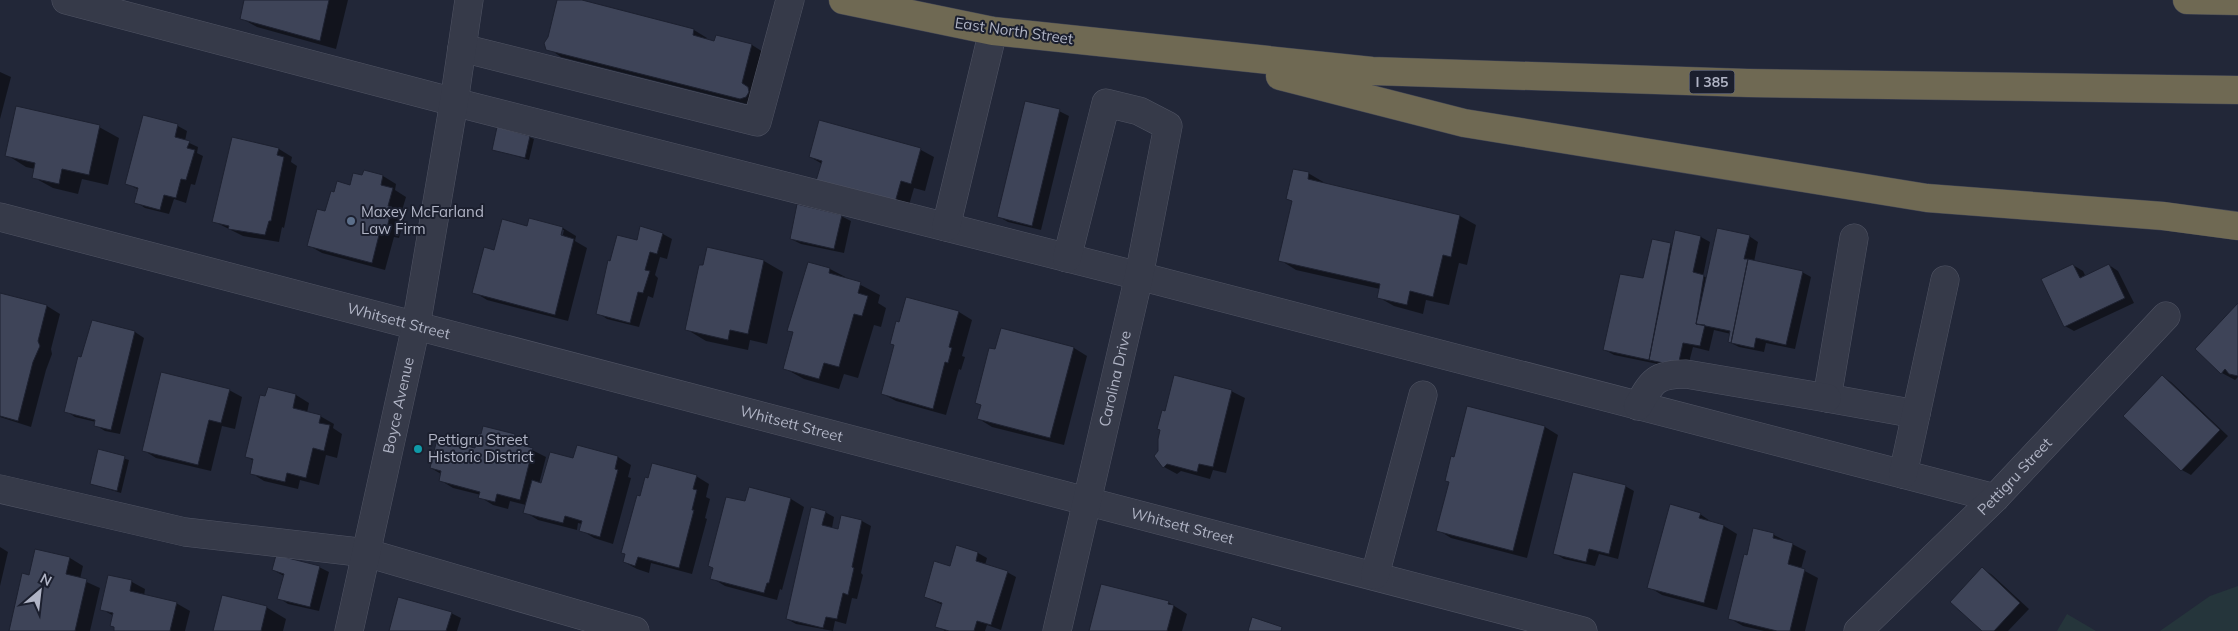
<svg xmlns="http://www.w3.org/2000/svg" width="2238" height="631" viewBox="0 0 2238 631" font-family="Mulish,sans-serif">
<rect width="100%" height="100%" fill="#222738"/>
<path fill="#25353b" d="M2238 586V631H2160L2210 596Z
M2067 614 2096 631H2057Z"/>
<path fill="#0007" fill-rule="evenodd" d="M246 0H348L336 49 257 27 241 18Z
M559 0H577L694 30 707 38 706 40 715 42 717 36 752 45 765 53 755 106 561 57 545 46 550 38Z
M0 72 11 77 0 119Z
M1059 111 1069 116 1041 230 1008 222 999 217Z
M144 116 178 126 187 131 185 141 198 147 197 153 203 156 195 185 191 184 186 203 174 199 169 214 145 208 136 202 139 190 126 183Z
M820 122 921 150 934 157 925 191 914 188 907 212 810 157Z
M99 127 119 138 108 185 82 179 78 194 53 188 33 177 35 169 26 167 7 155Z
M529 137 534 139 529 160 493 149Z
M233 138 279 149 292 157 291 162 297 166 284 228 282 227 279 242 243 236 213 221Z
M365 171 383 176 396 184 395 190 406 197 401 214 405 216 399 238 394 237 385 270 322 253 308 245 335 194 363 177Z
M1308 173 1325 183 1324 185 1460 216 1476 225 1467 265 1459 263 1449 305 1426 300 1423 314 1394 306 1378 297 1380 289 1296 270 1280 260 1293 202 1287 199Z
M841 216 851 221 844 253 801 244 791 239Z
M530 220 563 228 576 236 575 241 587 248 568 321 487 300 474 292 495 251 528 227ZM561 230H564L561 242 559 241Z
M641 228 663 234 672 239 667 259 660 257 655 275 658 278 653 298 648 296 639 327 607 319 598 313 637 242Z
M1749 236 1758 242 1754 262 1802 272 1811 277 1795 349 1766 343 1764 352 1739 347 1729 342 1731 334 1714 330 1709 351 1693 347 1687 370 1614 355 1605 350 1644 280 1670 244 1673 246 1701 237 1710 242 1703 276 1707 278Z
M764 261 783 272 767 344 750 340 748 350 706 341 686 329Z
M808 263 830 269 880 295 878 303 886 308 881 327 874 325 858 378 844 374 839 389 804 379 784 368 794 333 789 330Z
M2073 265 2083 271 2086 277 2109 265 2118 271 2134 303 2074 331 2065 326Z
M0 294 47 306 60 314 51 349 52 354 46 370 31 427 0 417Z
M2238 305V377L2235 380 2222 373Z
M959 312 972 320 962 356 965 357 961 370 959 369 946 415 896 401 883 394Z
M93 322 135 332 144 338 120 434 105 431 95 425 96 422 75 417 66 411Z
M1074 348 1087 356 1064 445 992 427 979 419 982 406 976 402Z
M2162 376 2171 382 2228 436 2191 475 2182 470Z
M269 389 296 395 309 403 307 413 320 416 334 424 333 428 342 434 337 458 326 455 319 485 300 480 298 489 264 481 251 473 254 461 247 457Z
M229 390 242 397 235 429 222 426 211 471 156 458 143 450Z
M1231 391 1245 398 1226 473 1213 470 1210 479 1181 471 1177 474 1164 467 1159 452Z
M1545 427 1558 435 1527 558 1451 538 1438 530 1455 459Z
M514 435 527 443 526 447 546 457 539 484 542 485 574 460 578 447 618 457 631 465 628 477 631 478 613 544 594 538 581 530 582 524 578 523 577 530 538 520 525 512 526 505 510 501 508 509 493 505 480 497 481 495 453 488 440 480 441 474 431 468Z
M99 451 129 460 121 493 91 484Z
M696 476 709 484 706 497 710 499 705 518 707 519 692 574 651 563 649 573 637 569 624 562 641 498Z
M1625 486 1634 491 1618 559 1599 554 1595 566 1564 559 1554 553Z
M791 499 804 507 782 590 780 589 777 600 725 586 712 578 746 503Z
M825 512 834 517 832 528 839 530 842 517 862 521 871 526 861 573 863 575 857 599 852 598 846 624 835 621 833 631 796 624 787 619Z
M1700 514 1713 523 1724 526 1737 534 1717 610 1662 595 1649 587Z
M1754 529 1774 535 1806 551 1801 569 1818 578 1805 631H1764L1743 626 1729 618Z
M0 547 8 552 0 586Z
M36 551 70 558 83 566 80 579 100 588 90 631H10L30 576Z
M978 553 987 558 985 565 1007 572 1016 577 1001 630 987 625 985 631H945L936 626 943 605 925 597 951 567Z
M319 567 329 572 319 611 288 604 279 598 284 576 273 570Z
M1982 569 1991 574 2029 609 2008 631H1983Z
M109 576 132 582 145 589 144 596 176 603 190 611 185 631H115L114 616 101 609Z
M1168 602 1187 614 1182 631H1090Z
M266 607 286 619 283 631H214Z
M451 613 461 618 457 631H390Z"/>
<path fill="#3e4458" stroke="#1d2130" d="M244 0H329L320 41 240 19Z
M557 0H582L694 29 693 35 714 41 716 35 752 44 742 83 748 87 749 92 746 97 740 99 546 50 544 43 548 37Z
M1025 101 1060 109 1032 226 997 217Z
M16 106 100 125 89 175 62 169 59 184 32 178 35 163 5 156Z
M143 115 178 124 175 137 190 141 187 148 195 150 186 180 181 179 176 198 164 195 160 210 134 203 138 188 125 184Z
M819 120 921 148 911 184 901 181 894 206 815 184 822 161 809 157Z
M497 127 530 136 525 158 492 150Z
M232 137 279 148 277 155 284 157 271 221H269L265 235 228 229 229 226 212 222Z
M1293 169 1309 172 1308 179 1460 215 1451 257 1443 255 1433 297 1410 291 1407 305 1377 298 1380 284 1278 261 1292 201 1286 199Z
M364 170 383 175 381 185 393 188 388 206 392 207 386 232 380 231 372 263 307 246 317 209 325 211 331 191 334 192 337 181 350 185 353 173 362 175Z
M797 204 842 215 834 249 790 239Z
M529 218 563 227 561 235 574 239 555 315 472 293 484 247 494 250 502 219 527 226Z
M640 226 663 233 657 254 650 252 645 270 650 271 643 293 638 292 630 323 596 314 608 260 610 261 617 235 637 240Z
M1717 228 1750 235 1744 259H1748L1731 343 1728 342 1730 331 1696 324Z
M1675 230 1701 236 1693 272 1704 275 1696 324 1705 325 1700 346 1683 343 1678 366 1649 360Z
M1652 239 1671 243 1649 360 1603 350 1620 274 1643 278Z
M707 247 764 260 748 334 730 330 728 340 685 330 699 265H703Z
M1748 259 1803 271 1786 345 1756 338 1754 348 1731 343Z
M808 262 830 268 829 273 861 282 858 293 868 296 862 316 854 314 839 367 824 363 819 379 783 369 793 332 787 331Z
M2073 264 2080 278 2109 264 2125 298 2064 327 2041 279Z
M0 293 47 305 38 341 40 346 33 362 18 421 0 416Z
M906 297 959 311 949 347 952 348 948 363 945 362 933 409 881 394 894 345 890 344 896 321 899 322Z
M2238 303V376L2229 374 2225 369 2221 374 2195 349Z
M92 320 135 331 111 430 94 426 95 420 64 412 78 356 81 357Z
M1001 328 1074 347 1050 438 977 419 981 405 975 403 989 348 995 349Z
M161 372 230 389 221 423 209 420 198 465 142 451Z
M1174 375 1232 390 1213 467 1199 464 1197 472 1167 464 1163 468 1154 456 1158 451V439L1160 430 1157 429 1162 410 1165 411Z
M2162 375 2220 430 2181 471 2123 416Z
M268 387 296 394 293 408 321 415 319 423 330 425 324 451 313 448 306 478 287 473 285 482 250 474 253 459 245 457 260 395 265 396Z
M1467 406 1545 426 1513 551 1436 531 1449 482 1445 481 1451 456 1454 457Z
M483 426 515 434 513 443 533 448 520 500 497 494 495 502 478 498 480 492 439 481 441 471 430 468 437 439 475 448 478 434H481Z
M577 445 618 456 615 469 618 470 600 537 579 531 582 521 565 516 563 523 523 513 532 480 541 483 550 452 573 458Z
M98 449 125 456 117 491 90 484Z
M652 463 697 475 693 489 697 490 692 510H694L679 568 638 557 635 566 623 562 625 554 621 553 637 495 640 496 645 477 648 478Z
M1573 472 1626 485 1609 554 1589 549 1586 562 1553 554Z
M749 487 791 498 769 583H767L764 593 710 579 713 568 708 566 726 497 745 501Z
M1670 504 1701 513 1699 518 1724 525 1704 603 1647 588Z
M811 507 826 511 822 525 838 529 841 515 862 520 852 567 854 568 848 595 843 593 837 619 826 617 823 628 786 619Z
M1753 528 1774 533 1773 538 1793 543 1788 564 1805 569 1790 631H1777L1728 619 1744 554 1747 555Z
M956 545 978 552 976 561 1008 571 991 625 977 621 974 631H949L935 627 942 603 924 597 934 561 950 566Z
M35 549 70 557 66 574 87 579 75 631H9L22 573 29 575Z
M276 555 320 566 310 607 277 599 284 574 272 570Z
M1982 567 2020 603 1994 631H1982L1950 602Z
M108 575 132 580 130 591 177 602 170 631H114V627L110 626 113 613 100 610Z
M1101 584 1169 601 1168 604 1174 605 1167 631H1089Z
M222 595 267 606 261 631H213Z
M398 597 452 612 446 631H389Z
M1252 617 1282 627 1281 631H1248Z"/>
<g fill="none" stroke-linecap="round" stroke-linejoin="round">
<defs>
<g id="minor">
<path d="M66 0 454 102 1139 276 1995 498"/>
<path d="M462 48 757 122 790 0"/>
<path id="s1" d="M0 217 1583 631"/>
<path d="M946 227 993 31"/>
<path d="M1854 238 1827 398 1916 414"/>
<path d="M1638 406C1652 381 1656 374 1686 374L1827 398"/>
<path d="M1903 474 1945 280"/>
<path d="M0 489 185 532 367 553 635 631"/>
<path d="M1375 575 1423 395"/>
<path id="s2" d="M349 631 416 326 454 102 469 0"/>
<path id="s3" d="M1057 631 1139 276 1168 126 1139 111 1106 103 1067 258"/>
<path id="s4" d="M1858 631 1995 498 2166 316"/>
</g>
<path id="highway" d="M843 0 993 31 1372 71 1748 83 2238 90
M2187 0 2238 1
M1280 76 1464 123 1927 198 2163 216 2238 226"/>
</defs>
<use href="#minor" stroke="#505464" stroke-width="29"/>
<use href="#highway" stroke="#404454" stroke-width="29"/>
<use href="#minor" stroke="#363a49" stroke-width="28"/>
<use href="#highway" stroke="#6f6953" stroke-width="28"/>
</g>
<circle fill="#5c6f8a" stroke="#1b1f2e" stroke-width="2" cx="351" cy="221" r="5"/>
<circle fill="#0f9aa8" stroke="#1b1f2e" stroke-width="2" cx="418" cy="449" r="5"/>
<g text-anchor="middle" stroke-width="4" stroke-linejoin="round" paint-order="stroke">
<rect fill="#1b1f2e" stroke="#838798" stroke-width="1" x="1689.5" y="70.5" width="45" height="23" rx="4"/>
<g font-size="14" font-weight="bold" fill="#b0b4c5">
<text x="1712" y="87">I 385</text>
</g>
<g font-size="15" fill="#b0b4c5" stroke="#1b1f2e">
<text transform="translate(1014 31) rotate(8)" y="5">East North Street</text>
<text dy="5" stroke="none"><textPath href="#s1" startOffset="412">Whitsett Street</textPath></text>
<text dy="5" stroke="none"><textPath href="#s3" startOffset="259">Carolina Drive</textPath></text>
<text dy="5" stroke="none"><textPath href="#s2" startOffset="231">Boyce Avenue</textPath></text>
<text dy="5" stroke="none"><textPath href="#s1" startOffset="818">Whitsett Street</textPath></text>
<text dy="5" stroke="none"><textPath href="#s4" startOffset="220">Pettigru Street</textPath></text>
<text dy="5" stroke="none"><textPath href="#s1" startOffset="1222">Whitsett Street</textPath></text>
</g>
<g font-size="15" fill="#b0b4c5" stroke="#1b1f2e" text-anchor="start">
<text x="361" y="217">Maxey McFarland<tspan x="361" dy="17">Law Firm</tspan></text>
<text x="428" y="445">Pettigru Street<tspan x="428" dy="17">Historic District</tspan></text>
</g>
</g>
<g transform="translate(40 591) rotate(28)" stroke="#1b1f2e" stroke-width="4" paint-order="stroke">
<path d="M0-4L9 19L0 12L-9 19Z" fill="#b0b4c5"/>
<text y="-8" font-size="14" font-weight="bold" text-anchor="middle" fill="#b0b4c5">N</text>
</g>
</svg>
